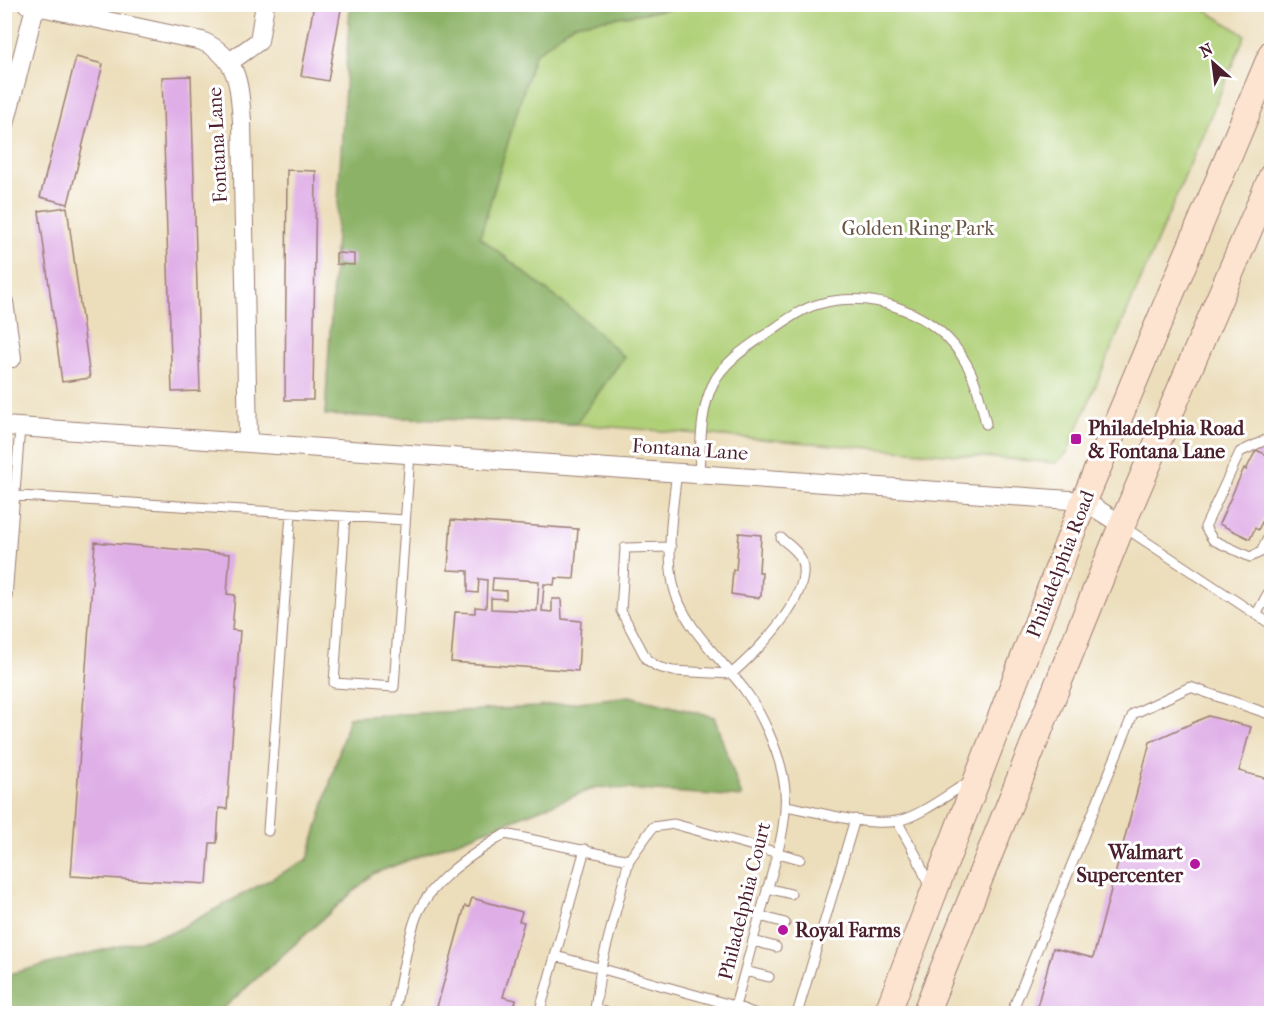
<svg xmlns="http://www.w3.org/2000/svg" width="1276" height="1018" viewBox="0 0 1276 1018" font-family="'IM FELL French Canon',serif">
<rect width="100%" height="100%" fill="#fff"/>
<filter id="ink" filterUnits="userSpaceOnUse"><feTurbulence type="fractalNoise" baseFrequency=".0167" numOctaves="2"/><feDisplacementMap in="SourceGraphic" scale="12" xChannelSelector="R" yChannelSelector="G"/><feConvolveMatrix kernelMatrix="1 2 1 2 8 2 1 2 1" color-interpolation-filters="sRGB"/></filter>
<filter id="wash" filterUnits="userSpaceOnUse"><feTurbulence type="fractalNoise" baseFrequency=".008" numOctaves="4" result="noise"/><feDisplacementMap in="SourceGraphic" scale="24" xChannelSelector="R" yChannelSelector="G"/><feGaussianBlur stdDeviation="1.35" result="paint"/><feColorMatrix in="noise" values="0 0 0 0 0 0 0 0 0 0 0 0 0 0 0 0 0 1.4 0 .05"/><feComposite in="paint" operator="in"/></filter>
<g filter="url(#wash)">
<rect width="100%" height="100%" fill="#ecdebb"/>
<path fill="#b0d078" stroke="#7d7852" stroke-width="1.5" d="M493 4H1196L1245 35 1067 453 1056 463 576 424 372 416Z"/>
<path fill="#8cb268" stroke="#6b684a" stroke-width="1.5" d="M350 5H695L574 24 534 55 480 237 583 319 624 357 576 424 325 415Z
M629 696 714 717 742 797 597 787 373 874 218 1013H5V975L173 932 308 859 349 717 537 707Z"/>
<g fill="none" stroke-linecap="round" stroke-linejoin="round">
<path stroke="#6ac0e7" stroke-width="7" d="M1236 4 1239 6"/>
</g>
<g id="blocks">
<path fill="#dfaee7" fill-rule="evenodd" d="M314 4H342L328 81 301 76Z
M76 57 103 64 68 204 40 197Z
M191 76 200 391 172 392 162 77Z
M287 170 316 171 313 400H285Z
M67 207 90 378 62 382 39 211Z
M336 253 354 254V265L336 264Z
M1256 450 1272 457V502L1258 530 1255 528 1250 539 1219 524 1244 468 1246 470Z
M451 520 578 529 574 579 555 578 554 585 544 584 542 611 552 612V599H561L562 619 581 621 578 671 451 662 455 612 475 613V607L486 608 487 580 479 579 478 593 468 592V571L448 570ZM493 578 539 581 537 611 491 609V598L506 599V591L492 590Z
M739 533 761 535 759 572H762L761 596 758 598 731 594 733 570H736Z
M95 542 230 554 227 594 235 595 232 630 240 631 227 809 219 808 217 843H210L207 884 71 876Z
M1208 716 1251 727 1239 771 1272 780V1014H1035L1053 948 1093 958 1150 742Z
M472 898 522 912 519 921 524 922 503 997 516 1000 513 1014H435L465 906 469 907Z"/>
</g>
</g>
<g filter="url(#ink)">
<use href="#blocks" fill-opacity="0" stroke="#9b7e73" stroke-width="1.5"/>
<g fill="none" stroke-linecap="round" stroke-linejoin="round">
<defs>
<path id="lane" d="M1272 437 1240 452 1205 527 1213 540 1250 557 1261 552 1272 530
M699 472C701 444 700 413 712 386 722 363 747 347 768 333 784 322 800 309 819 304 873 289 938 313 966 363 977 382 981 403 986 424
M4 495 405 520
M345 516 334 683 394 687 410 453
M1124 527 1272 625
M671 547 625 548 621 611 647 660 658 667 673 671 731 674C755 654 822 588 798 554 794 548 786 543 781 538
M1256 615 1272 586
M4 637 20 427
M786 806C815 811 868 827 897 821 919 817 950 793 970 781
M897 821 918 859 930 889
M268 831 291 513
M767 888 791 894
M760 916 785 923
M753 941 776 947
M556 956 735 1006C745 972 753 938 763 905 774 864 792 817 783 776 777 747 761 712 744 689 719 656 682 626 673 584 666 547 673 507 677 471
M745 971 769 977
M735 1006 756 1014
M394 1014C400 984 405 952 414 923 426 883 471 855 505 834L629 860 653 827 674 824 800 859
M539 1014 585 849
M613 1014 595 1009 601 967 629 860
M797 1014 855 819
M1011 1014 1133 714 1190 687 1272 715"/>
<path id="street" d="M27 4 202 41C239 58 239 84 242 121L248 442
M231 61 259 41 265 4
M4 128 35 7
M4 302 12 358
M4 426 1084 501 1122 525"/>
<path id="secondary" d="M887 1014 1084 501 1272 53
M925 1014 1122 525 1272 176"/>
</defs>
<use href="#lane" stroke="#9b7e73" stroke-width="11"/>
<use href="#street" stroke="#9b7e73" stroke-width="20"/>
<use href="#secondary" stroke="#9b7e73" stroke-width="28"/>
<use href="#lane" stroke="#fff" stroke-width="9"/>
<use href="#street" stroke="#fff" stroke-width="18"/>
<use href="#secondary" stroke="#fde4d0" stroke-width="26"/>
</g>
</g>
<g fill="#b5179e" stroke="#fff" stroke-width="2">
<rect x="1070" y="433" width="12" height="12" rx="3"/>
<circle cx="1195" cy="864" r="6"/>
<circle cx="783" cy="930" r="6"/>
</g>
<g text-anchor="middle" stroke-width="6" stroke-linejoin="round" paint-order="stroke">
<g font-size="20" fill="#4a1f2b" stroke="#fff">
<text transform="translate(217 145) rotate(-93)" y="7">Fontana Lane</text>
<text transform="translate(690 449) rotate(4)" y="7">Fontana Lane</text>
<text transform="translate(1060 564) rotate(-69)" y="7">Philadelphia Road</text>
<text transform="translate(744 901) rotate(-76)" y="7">Philadelphia Court</text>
</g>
<g font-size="20" fill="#695442" stroke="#fff">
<text x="918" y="235">Golden Ring Park</text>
</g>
<g font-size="20" font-weight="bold" fill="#4a1f2b" stroke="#fff" text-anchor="start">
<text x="1088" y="435">Philadelphia Road<tspan x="1088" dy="23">&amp; Fontana Lane</tspan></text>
<text x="1183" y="859" text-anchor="end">Walmart<tspan x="1183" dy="23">Supercenter</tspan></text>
<text x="795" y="937">Royal Farms</text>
</g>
</g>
<rect width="1276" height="1018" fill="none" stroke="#fff" stroke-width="24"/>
<g transform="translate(1213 63) rotate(332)" stroke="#ffffff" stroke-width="4.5" paint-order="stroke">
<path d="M0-4.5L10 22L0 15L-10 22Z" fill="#4a1f2b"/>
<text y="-9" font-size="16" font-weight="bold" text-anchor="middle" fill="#4a1f2b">N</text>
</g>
</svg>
